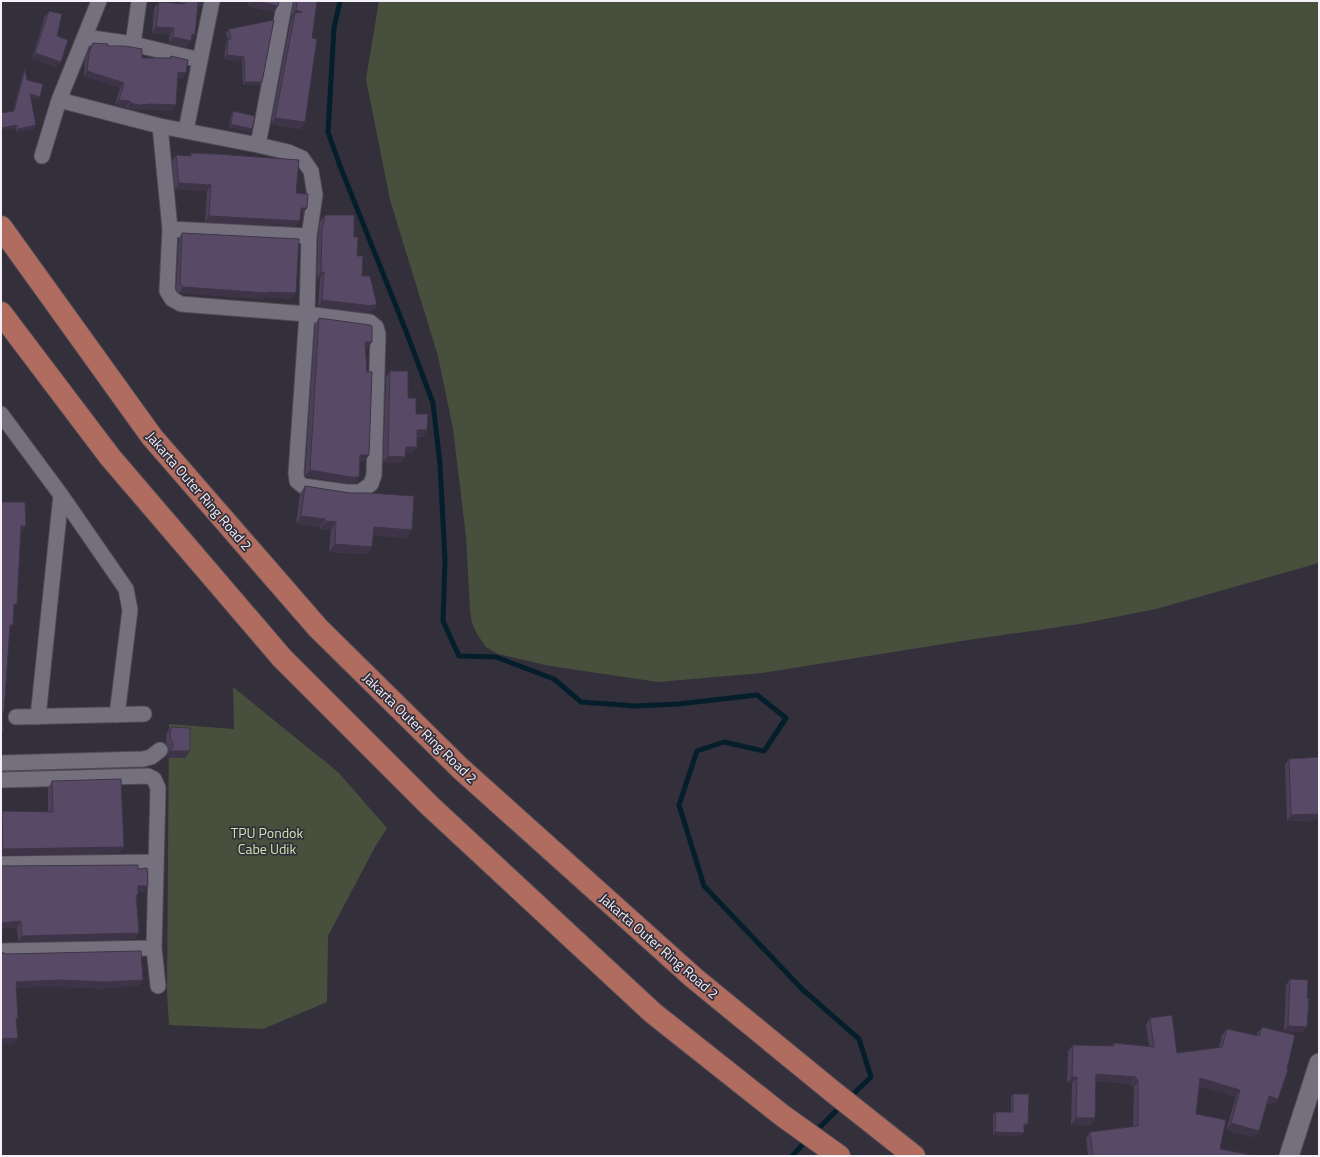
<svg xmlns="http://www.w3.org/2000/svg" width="1320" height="1157" viewBox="0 0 1320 1157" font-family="'Titillium Web',sans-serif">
<rect width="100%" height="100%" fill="#332f3b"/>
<path fill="#484f3d" d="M379 1H1319V563L1156 609 1080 624 975 639 762 673 658 682 550 666 498 654 486 647 477 634 472 623 470 610 466 537 453 429 438 356 390 200 366 79Z
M233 687 338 772 387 828 375 847 328 936 327 1002 263 1029 169 1025 167 994 169 724 234 729Z"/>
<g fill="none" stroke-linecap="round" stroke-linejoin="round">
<path stroke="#041f2b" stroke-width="5" d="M340 1 334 28 328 132 340 166 406 331 433 403 440 464 445 560 443 621 459 656 496 657 554 679 581 702 636 706 678 704 757 695 786 718 764 751 724 742 697 751 679 805 704 886 802 989 859 1039 871 1077 849 1098
M815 1132 842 1105
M792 1156 808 1139"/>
<defs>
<path id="minor" d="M85 37 133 44 200 60
M133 44 139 1
M59 100 160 126 258 145 288 152 302 158 311 171 315 195 309 236 307 314 296 473 297 481 303 486 346 492H360L371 484 374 475 378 334 376 327 370 322 307 314 181 304 172 299 167 291 170 229 160 126
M186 130 212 1
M258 145 285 1
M42 156 59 100 99 1
M170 229 309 236
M1 414 61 495 126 589 130 610 117 715
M16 717 144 714
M38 717 61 495
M1 763 143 759 151 757 160 750
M1 780 148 776 154 779 158 788 154 948 158 986
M1 864 156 862
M1 951 154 948"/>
<path id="tertiary" d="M1289 1156 1319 1063"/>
<path id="motorway" d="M1 227 152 437 318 628 460 768 694 978 832 1091 914 1156
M1 313 110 457 282 658 430 806 653 1013 783 1116 839 1156"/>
</defs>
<use href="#minor" stroke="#4f4b55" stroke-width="17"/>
<use href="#tertiary" stroke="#4f4b55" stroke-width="21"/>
<use href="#motorway" stroke="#4f4b55" stroke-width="24"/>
<use href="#minor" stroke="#75707e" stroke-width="15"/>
<use href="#tertiary" stroke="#75707e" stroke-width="19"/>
<use href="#motorway" stroke="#b16c60" stroke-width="22"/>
</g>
<path fill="#4c4059" d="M181 1H203V3L198 9 195 35 186 47 169 43 170 35 152 33 154 8 159 2 180 4Z
M249 1H279L278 6 274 12 248 6Z
M293 1H317L312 38 305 122 301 129 271 124 291 19 293 17 291 16Z
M49 11 57 36 61 62 57 67 32 59 45 16Z
M229 29 260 85H243L242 61 224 59 226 43 228 40 226 32Z
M93 43 108 46 142 58H169L171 56 183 78H178L172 111 148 109 136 110 127 108 126 107 115 105 120 88 84 76 85 59 90 48Z
M25 69 27 80 38 100 31 98 36 125 33 129 16 132 13 111 23 73Z
M233 111 250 132 229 127 231 115Z
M191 153 296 193 307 208 303 213H300L296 226 205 222 207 191 175 189 172 161 176 155 189 156Z
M325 215 354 237 357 256 362 276 377 305 373 311H369L368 313 318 306 320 279H317L318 237 320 221Z
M182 233 292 299 264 297 263 299 179 293 176 289 179 238Z
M319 318 368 348H366L365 461H359V477L355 483H347L305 476 315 324Z
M390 371 408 398 416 414 427 430 423 437H417V447L412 453H405V457L401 463 383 462 386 377Z
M305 486 412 530 406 538 373 535 367 554 329 552 331 530 320 529V527L296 524 300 494Z
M171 727 185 758H165L168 754 169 749 166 743V734Z
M1319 757V820L1287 821 1285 765 1289 759Z
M52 781 119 853 1 856V812L2 811 48 812V788Z
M1 866 138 869 144 892H138L137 898 139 933 134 939 18 942 17 928H1Z
M1290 979 1303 1032 1284 1031 1286 985Z
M1150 1018 1177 1053 1219 1048 1222 1035 1227 1029 1257 1036V1033L1262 1027 1278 1099 1274 1105 1267 1103 1259 1131 1254 1137 1226 1130 1236 1097 1199 1086 1196 1114 1220 1149 1257 1156H1088L1086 1138 1090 1132 1133 1126 1134 1086H1131V1084L1096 1081 1095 1118 1091 1125H1071L1072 1083H1067L1068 1051 1073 1045 1112 1046 1114 1043 1149 1046 1146 1025Z
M1013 1094 1026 1127H1024L1021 1136 993 1135V1115L996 1112H1011V1097Z"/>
<path fill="#3e3448" d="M251 1H257L278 6 274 12 248 6Z
M198 2 203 3 198 9H194Z
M296 10 302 12 295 13 293 17 291 16Z
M156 27 174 28 170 35 152 33Z
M192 34 195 35 191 41Z
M173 37 191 41 186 47 169 43Z
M35 53 61 62 57 67 32 59Z
M227 55 244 57 242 61 224 59Z
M87 71 124 83 120 88 84 76Z
M178 72 186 73 183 78 174 77Z
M245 82H262L260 85H243Z
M30 94 40 97 38 100 27 98Z
M119 100 130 101 126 107 115 105Z
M130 103 176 105 172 111 148 109 136 110 127 108Z
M275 118 305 122 301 129 271 124Z
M231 124 252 129 250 132 229 127Z
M17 125 15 128 1 131V128Z
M36 125 33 129 16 132 18 129Z
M179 183 211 185 207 191 175 189Z
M301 208H307L303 213H297Z
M209 216 300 221 296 226 205 222Z
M321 272H324L320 279H317Z
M183 287 267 292 296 293 292 299 264 297 263 299 179 293Z
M322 300 377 305 373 311H369L368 313 318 306Z
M365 342H372L368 348H361Z
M417 430H427L423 437 413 436Z
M406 447H417L412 453H401Z
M360 455H369L365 461H356Z
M388 456 405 457 401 463 383 462Z
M310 470 359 477 355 483H347L305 476Z
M301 516 325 519 320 527 296 524Z
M325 521 336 522 331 530 320 529Z
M21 526H26L21 533Z
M374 527 412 530 406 538 369 535Z
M335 544 372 547 367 554 329 552Z
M10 625H13L9 632Z
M170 751H190L185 758H165Z
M1319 814V820L1287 821 1291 815Z
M124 847 119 853 1 856V851L3 849Z
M138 886H148L144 892H134Z
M21 921 17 928H1V923Z
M139 933 134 939 18 942 22 936Z
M59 980H143L139 986 101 989 55 987 11 988 16 982Z
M1288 1026 1307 1027 1303 1032 1284 1031Z
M18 1038 14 1044 1 1045V1039Z
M1096 1074 1136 1077 1131 1084 1092 1080Z
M1072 1077H1077L1072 1083H1067Z
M1200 1078 1240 1090 1236 1097 1195 1085Z
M1136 1079 1138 1080 1134 1086H1131Z
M1269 1096 1278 1099 1274 1105 1265 1102Z
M1076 1118H1095L1091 1125H1071Z
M1231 1123 1259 1131 1254 1137 1226 1130Z
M1024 1124H1028L1026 1127H1021Z
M995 1132 1024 1133 1021 1136 993 1135Z"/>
<path fill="#584a67" stroke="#3e3448" d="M185 1H203V3L198 2 195 35 192 34 191 41 173 37 174 28 156 27 159 2 184 4Z
M257 1H279L278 6Z
M297 1H317L312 38 317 39 305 122 275 118 295 13 302 12 296 10Z
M49 11 62 14 57 36 68 40 61 62 35 53Z
M274 20 262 82H245L244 57 227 55 228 39H231L229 29Z
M93 43 108 44V46H125L142 49V58H171V56L188 60 186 73 178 72 176 105 151 104 139 105 130 103V101L119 100 124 83 87 71 89 53Z
M25 69 27 80 43 84 40 97 30 94 36 125 18 129 17 125 1 128V113L14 111Z
M233 111 255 116 252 129 231 124Z
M191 153 216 154 299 160 296 193 308 194 307 208H301L300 221 209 216 211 185 179 183 176 155 191 156Z
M325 215H354V237H358L357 256H363L362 276H370L377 305H372V306L322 300 324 272H321L322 230Z
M182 233 299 239 296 293 267 292V293L183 287 180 283Z
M319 318 370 325 372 326V342H365L367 372H372L369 455H360L359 477H351L310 470Z
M390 371H408V398H416V414H428L427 430H417V447H406L405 457 388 456Z
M305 486 350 493H368L414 496 412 530 374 527 372 547 335 544 336 522 325 521V519L301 516Z
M1 502H25L26 526H21L17 604H14L13 625H10L4 712H3V732H1Z
M171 727 190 728V751H170L173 747V743L170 737Z
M1319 757V814L1291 815 1289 759Z
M121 779 124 847 3 849 2 811 53 812 52 781Z
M138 865V869L147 868 148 886H138V895H136L139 933 22 936 21 921 1 923V866Z
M141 951 143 980 106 982 59 980 16 982 18 1018 16 1019 18 1038 1 1039V952L6 954Z
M1290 979 1308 980 1307 998H1309L1307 1027 1288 1026Z
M1172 1015 1177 1053 1222 1047 1227 1029 1259 1036 1262 1027 1295 1035 1287 1069 1288 1070 1278 1099 1269 1096 1259 1131 1231 1123 1240 1090 1200 1078 1196 1114 1226 1120 1220 1149 1257 1156H1093L1090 1132 1138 1126V1080L1136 1079V1077L1096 1074 1095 1118H1076L1077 1077H1072L1073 1045 1114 1046V1043L1154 1047 1150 1018Z
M1013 1094H1029L1028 1124H1024V1133L995 1132 996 1112H1013Z"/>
<g text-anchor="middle" stroke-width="3.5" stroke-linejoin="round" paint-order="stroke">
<g font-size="14" fill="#f3f0f8" stroke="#332f3b">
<text transform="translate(199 491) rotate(49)" y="5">Jakarta Outer Ring Road 2</text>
<text transform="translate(420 728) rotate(44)" y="5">Jakarta Outer Ring Road 2</text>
<text transform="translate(659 946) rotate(41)" y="5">Jakarta Outer Ring Road 2</text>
</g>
<g font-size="14" fill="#d0e5ab" stroke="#332f3b">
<text x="267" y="838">TPU Pondok<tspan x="267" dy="16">Cabe Udik</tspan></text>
</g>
</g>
<rect width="1320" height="1157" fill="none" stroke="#f3f0f8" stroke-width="4"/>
</svg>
